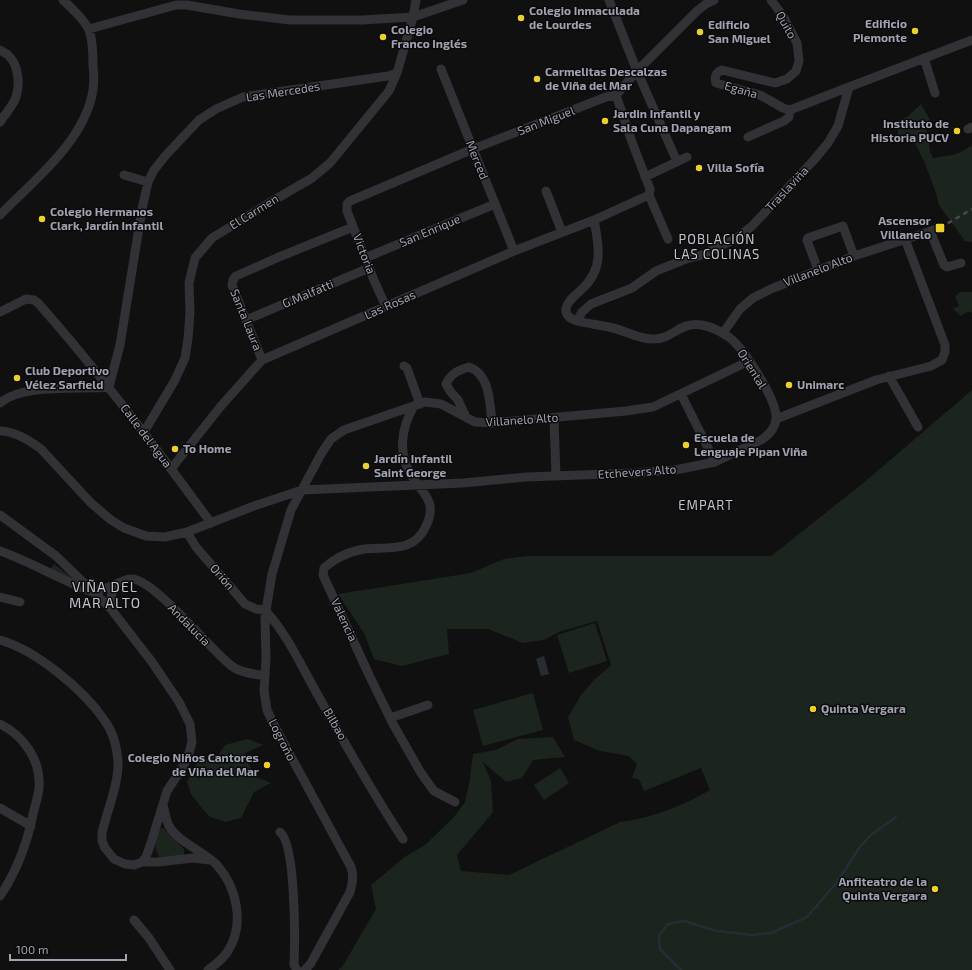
<svg xmlns="http://www.w3.org/2000/svg" width="972" height="970" viewBox="0 0 972 970" font-family="'Exo 2',sans-serif">
<rect width="100%" height="100%" fill="#101011"/>
<path fill="#1c241e" d="M921 104 930 120 923 125 928 134 930 152 933 158 952 155 961 152 972 145V242L965 241 939 205 936 193 924 161 916 145 898 136 897 121 908 116Z
M960 292H972V313L968 311 961 316 953 309 959 306 955 296Z
M972 390V970H338L342 967 376 909 371 885 406 856 425 845 454 817 465 802 469 784 473 754 496 750 518 739 553 737 565 757 533 760 522 778 506 782 483 762 491 781 493 812 457 855 461 871 509 875 620 822C650 819 684 805 710 790L701 768 644 791 639 779 632 778 637 764 629 756 600 751 574 740 568 717 581 695 594 680 611 665 597 621 559 632 544 640 523 643 488 629H447L449 654 402 666 374 659 364 633 338 594 471 573 504 559 527 556H771L861 485Z
M54 564 74 579 73 581 50 569Z
M595 623 607 661 569 673 557 635Z
M533 693 543 730 483 746 473 710Z
M248 739 263 745 245 753 254 776 271 783 254 792 241 818 226 822 210 817 201 807 191 794 187 782 197 763 219 754 225 745Z
M560 768 569 783 544 800 534 785Z
M163 828 184 849V855L160 858C153 847 155 841 158 829Z"/>
<path fill="#272c34" d="M544 656 549 674 541 676 536 659Z"/>
<g fill="none" stroke-linecap="round" stroke-linejoin="round">
<path stroke="#272c34" stroke-width="2.5" d="M681 970 660 949 659 935 668 924 684 921 717 931 752 935 771 933 807 917 838 881 859 848 871 835 896 817"/>
<path stroke="#313136" stroke-width="9" d="M609 0 637 71 675 157
M771 0 783 16 797 43 799 61 796 71 787 79 775 83 722 70C716 72 714 77 716 83L760 95 783 108 790 110 849 87
M89 29 176 5H187L239 14 290 20H362L413 17 463 0
M0 50C3 52 6 53 8 55 19 65 20 85 16 97 13 106 5 114 0 122
M924 58 935 93
M441 69 514 251
M616 95 632 142 650 189 649 195 668 239
M968 129 972 127
M748 137 784 121 789 117 790 110
M124 175 148 182
M645 177 687 157
M546 191 562 232
M0 215C34 180 85 141 93 90 94 83 94 74 93 66 93 55 93 40 89 30 85 21 71 7 63 0
M930 231 944 265 947 267 961 263
M365 258 495 204
M818 270 807 240 808 238 843 226 854 256
M386 307 373 278 347 211V204L350 201 473 149 606 97 616 95 637 71 697 11 706 4 714 0
M0 312 26 299 34 300 38 303C100 373 156 448 211 523
M246 320 369 268
M577 321 582 312 591 304 632 288 656 271 686 259 702 255 737 238 752 226 813 161 828 143 838 126 849 87 972 40
M723 333 740 309 753 298 771 289 854 256 940 228
M262 360 232 285 233 280 236 276 279 257 353 227
M404 366 407 368 420 404
M889 376 918 427
M681 394 715 462
M0 403C23 383 79 390 109 387L120 345 142 209 148 182 154 170 166 155 199 120 216 109 243 97 388 76 397 73
M414 406C401 428 397 455 413 478 425 495 437 503 426 526 413 556 383 545 359 550 346 553 334 559 324 568L323 575 370 677 393 724 421 773 434 791 455 802
M466 417 458 400 450 391 446 384C451 373 459 370 469 367 490 374 490 404 492 423
M554 418 556 476
M776 419 876 380 931 366 942 360 945 352V345L905 239
M0 431C15 431 29 440 41 449L91 503 111 520 124 528 146 536 165 537 187 532 254 506 302 490 463 483 526 477 635 473 675 470 715 462 761 440C769 435 775 429 776 419 778 401 744 349 730 338 722 332 712 327 702 325 680 321 673 339 654 339 640 340 626 331 613 328 601 325 589 324 577 321 571 319 565 316 566 308 568 300 576 295 582 289 604 269 599 246 594 220
M144 432 175 380 185 358 188 339 190 312 189 283 195 258 212 238 269 203 312 178 330 163 389 91 397 73 413 17 416 0
M171 469 221 406 262 360 514 251 594 220 649 195
M0 515 56 556 111 609 152 662 179 702 190 724 192 742 189 753 184 765 167 791 150 846 146 857 142 862 134 865 125 864 114 859 105 848 102 841V833C107 811 119 783 118 761 117 748 113 732 105 721 84 690 36 650 0 640
M187 532 196 547 245 604 256 609 265 610C286 633 300 663 315 690 343 740 371 791 403 839
M0 551C31 562 59 579 90 591
M91 591C99 590 105 589 112 586 118 584 125 578 132 579 154 579 211 651 233 667 241 673 255 674 265 676
M0 597 20 602
M111 609V597L114 586
M390 718 428 705
M0 724C24 736 41 760 39 788 38 797 35 806 33 814 27 844 17 871 0 896
M163 805C165 812 166 820 169 826 178 842 203 851 216 864 237 887 245 924 228 951 223 959 215 965 208 970
M0 808 31 826
M280 832C296 844 295 942 294 965L297 970
M142 862H158L193 858 209 860
M134 920 149 938 170 970
M305 970 311 963 350 892C353 883 354 876 351 867L275 727 267 710 264 691 266 658 265 617 272 574 291 510 321 454 331 439 344 430 425 402 441 404 475 422 492 423 626 411 653 407 749 361"/>
<path stroke="#48484f" stroke-width="2.5" stroke-dasharray="5 4" stroke-linecap="butt" d="M940 228 972 209"/>
</g>
<g fill="#ecd12e" stroke="#0b0b0c" stroke-width="1.5">
<circle cx="521" cy="18" r="4"/>
<circle cx="915" cy="31" r="4"/>
<circle cx="700" cy="32" r="4"/>
<circle cx="383" cy="37" r="4"/>
<circle cx="537" cy="79" r="4"/>
<circle cx="605" cy="121" r="4"/>
<circle cx="957" cy="131" r="4"/>
<circle cx="699" cy="168" r="4"/>
<circle cx="42" cy="219" r="4"/>
<rect x="935" y="223" width="10" height="10" rx="2"/>
<circle cx="17" cy="378" r="4"/>
<circle cx="789" cy="385" r="4"/>
<circle cx="686" cy="445" r="4"/>
<circle cx="175" cy="449" r="4"/>
<circle cx="366" cy="466" r="4"/>
<circle cx="813" cy="709" r="4"/>
<circle cx="267" cy="765" r="4"/>
<circle cx="935" cy="889" r="4"/>
</g>
<g text-anchor="middle" stroke-width="3" stroke-linejoin="round" paint-order="stroke">
<g font-size="12" font-weight="bold" fill="#a1a3b2" stroke="#0b0b0c" text-anchor="start">
<text x="529" y="15">Colegio Inmaculada<tspan x="529" dy="14">de Lourdes</tspan></text>
<text x="907" y="28" text-anchor="end">Edificio<tspan x="907" dy="14">Piemonte</tspan></text>
<text x="708" y="29">Edificio<tspan x="708" dy="14">San Miguel</tspan></text>
<text x="391" y="34">Colegio<tspan x="391" dy="14">Franco Inglés</tspan></text>
<text x="545" y="76">Carmelitas Descalzas<tspan x="545" dy="14">de Viña del Mar</tspan></text>
<text x="613" y="118">Jardin Infantil y<tspan x="613" dy="14">Sala Cuna Dapangam</tspan></text>
<text x="949" y="128" text-anchor="end">Instituto de<tspan x="949" dy="14">Historia PUCV</tspan></text>
<text x="707" y="172">Villa Sofía</text>
<text x="50" y="216">Colegio Hermanos<tspan x="50" dy="14">Clark, Jardín Infantil</tspan></text>
<text x="931" y="225" text-anchor="end">Ascensor<tspan x="931" dy="14">Villanelo</tspan></text>
<text x="25" y="375">Club Deportivo<tspan x="25" dy="14">Vélez Sarfield</tspan></text>
<text x="797" y="389">Unimarc</text>
<text x="694" y="442">Escuela de<tspan x="694" dy="14">Lenguaje Pipan Viña</tspan></text>
<text x="183" y="453">To Home</text>
<text x="374" y="463">Jardín Infantil<tspan x="374" dy="14">Saint George</tspan></text>
<text x="821" y="713">Quinta Vergara</text>
<text x="259" y="762" text-anchor="end">Colegio Niños Cantores<tspan x="259" dy="14">de Viña del Mar</tspan></text>
<text x="927" y="886" text-anchor="end">Anfiteatro de la<tspan x="927" dy="14">Quinta Vergara</tspan></text>
</g>
<g font-size="12" fill="#a1a3b2" stroke="#0b0b0c">
<text transform="translate(786 25) rotate(61)" y="4">Quito</text>
<text transform="translate(741 90) rotate(16)" y="4">Egaña</text>
<text transform="translate(283 92) rotate(-9)" y="4">Las Mercedes</text>
<text transform="translate(546 121) rotate(-21)" y="4">San Miguel</text>
<text transform="translate(477 160) rotate(68)" y="4">Merced</text>
<text transform="translate(787 189) rotate(-47)" y="4">Traslaviña</text>
<text transform="translate(254 212) rotate(-32)" y="4">El Carmen</text>
<text transform="translate(430 231) rotate(-23)" y="4">San Enrique</text>
<text transform="translate(364 254) rotate(69)" y="4">Victoria</text>
<text transform="translate(818 270) rotate(-21)" y="4">Villanelo Alto</text>
<text transform="translate(308 294) rotate(-23)" y="4">G.Malfatti</text>
<text transform="translate(390 305) rotate(-24)" y="4">Las Rosas</text>
<text transform="translate(246 320) rotate(68)" y="4">Santa Laura</text>
<text transform="translate(752 369) rotate(58)" y="4">Oriental</text>
<text transform="translate(522 420) rotate(-4)" y="4">Villanelo Alto</text>
<text transform="translate(146 436) rotate(53)" y="4">Calle del Agua</text>
<text transform="translate(637 472) rotate(-4)" y="4">Etchevers Alto</text>
<text transform="translate(222 577) rotate(49)" y="4">Orión</text>
<text transform="translate(344 620) rotate(65)" y="4">Valencia</text>
<text transform="translate(189 625) rotate(45)" y="4">Andalucía</text>
<text transform="translate(335 724) rotate(60)" y="4">Bilbao</text>
<text transform="translate(282 740) rotate(63)" y="4">Logroño</text>
</g>
<g font-size="13" letter-spacing="1" fill="#c2c3ce" stroke="#0b0b0c">
<text x="717" y="244">POBLACIÓN<tspan x="717" dy="15">LAS COLINAS</tspan></text>
<text x="706" y="510">EMPART</text>
</g>
<g font-size="14" letter-spacing="1" fill="#c2c3ce" stroke="#0b0b0c">
<text x="105" y="592">VIÑA DEL<tspan x="105" dy="16">MAR ALTO</tspan></text>
</g>
</g>
<path d="M10 954v6h116v-6" fill="none" stroke="#a1a3b2" stroke-width="2"/>
<text x="16" y="954" font-size="12" fill="#a1a3b2" stroke="#0b0b0c" stroke-width="3" paint-order="stroke">100 m</text>
</svg>
